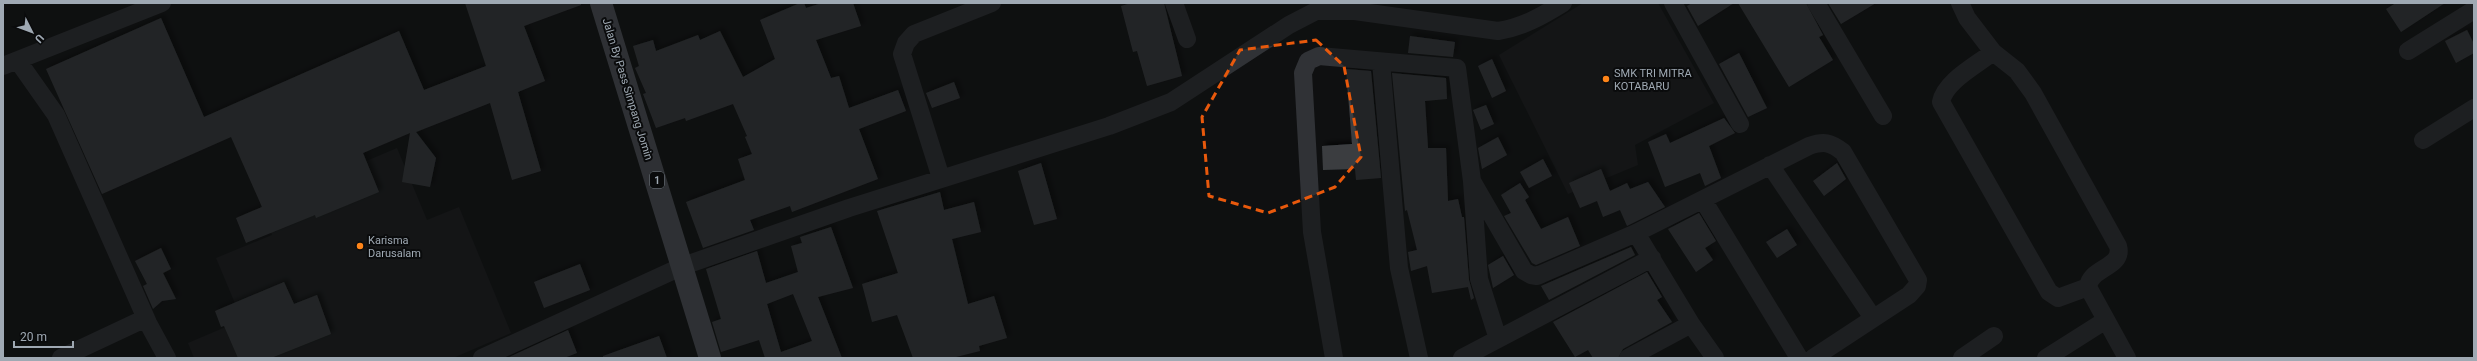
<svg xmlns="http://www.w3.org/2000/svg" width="2477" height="361" viewBox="0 0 2477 361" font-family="Roboto,sans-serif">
<defs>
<filter id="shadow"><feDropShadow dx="3.5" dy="-3.5" stdDeviation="2" flood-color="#0009"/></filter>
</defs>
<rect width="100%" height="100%" fill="#0f1011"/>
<path fill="#1b1c1e" d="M1583 3H1658L1714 103 1635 145 1638 165 1568 194 1499 55Z
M397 148 427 220 459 207 511 333 453 358H194L188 343 242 320 216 258 272 235 260 206Z"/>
<path fill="#3b3e41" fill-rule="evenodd" filter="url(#shadow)" d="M465 3H581V5L524 26 545 81 518 92 541 171 512 180 490 103 416 132 436 158 430 187 402 182 410 133 363 153 379 192 316 218 315 215 246 243 236 218 262 207 231 137 102 194 46 69 161 18 204 117 399 31 424 90 486 66Z
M800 3H804L806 8 822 3H853L861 26 816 40 831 78 839 76 849 108 898 90 906 111 859 129 878 179 792 212 790 206 750 220 754 230 703 248 686 202 745 180 738 159 752 154 745 137 747 136 733 104 686 121 685 118 656 128 643 94 646 93 635 68 639 66 633 46 653 40 656 51 698 35 700 40 720 31 743 77 775 59 760 20Z
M1131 3H1164L1182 76 1147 86 1137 51 1133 52 1121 6Z
M1692 3H1734L1698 26 1687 6Z
M1738 3H1806L1823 35 1819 37 1833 60 1789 87Z
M1828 3H1876L1841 24Z
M2396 3H2445L2401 32 2386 9Z
M2467 30 2474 44V53L2456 63 2445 41Z
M1410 36 1455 42 1453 57 1408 53Z
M1739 53 1767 108 1748 117 1719 64Z
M1492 59 1506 91 1492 98 1478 66Z
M1346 69 1371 71 1381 178 1356 180 1355 169 1323 170 1322 146 1352 144Z
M1392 73 1446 78 1447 99 1425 101 1428 148H1446L1448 201 1458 199 1462 217H1464L1469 280 1474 298 1471 300 1468 287 1432 293 1427 266 1411 271 1408 252 1417 250 1407 210 1405 211Z
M954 82 960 98 932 108 926 93Z
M1486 105 1494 124 1481 130 1473 110Z
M1724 118 1735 133 1709 146 1721 178 1705 186 1700 173 1665 187 1648 142 1666 134 1670 143Z
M1498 137 1507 155 1482 169 1478 148Z
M1543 159 1552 176 1529 188 1520 172Z
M1041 163 1057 219 1034 225 1018 171Z
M1837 163 1846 179 1824 196 1813 181Z
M1601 169 1610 191 1627 183 1630 189 1648 182 1665 207 1627 226 1620 210 1603 217 1597 201 1580 208 1569 183Z
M1520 183 1529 197 1525 200 1541 229 1568 217 1580 246 1536 265 1532 263 1504 216 1511 213 1501 195Z
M940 192 944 210 974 202 981 232 952 239 968 304 994 296 1007 338 979 346 980 351 952 358H913L897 315 872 322 862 284 898 273 877 211Z
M1699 213 1716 241 1705 248 1713 260 1696 272 1668 229Z
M831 227 853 288 818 297 842 358H765L759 340 721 352 712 322 721 319 706 269 757 251 766 283 798 272 791 246 802 243 800 237ZM793 294 812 341 781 352 767 304Z
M1787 229 1797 245 1777 258 1766 242Z
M1631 247 1635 255 1549 300 1541 286Z
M161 248 171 269 163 273 176 299 162 301 153 309 143 286 147 284 135 261Z
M1503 256 1514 275 1493 288 1488 265Z
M580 264 590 290 544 308 534 282Z
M1647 272 1662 297 1657 300 1672 322 1623 349 1618 358H1593L1588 350 1575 357 1553 322Z
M284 282 294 304 317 295 331 334 271 358H238L224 326 221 327 215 311Z
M568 330 577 353 564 358H507Z
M659 336 667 358H603V356Z"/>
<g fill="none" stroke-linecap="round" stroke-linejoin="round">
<path stroke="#303236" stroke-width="18" d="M1174 3 1187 39
M1673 3 1740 124
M1816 3 1883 116
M1960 3 1967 18 1993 52 2017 71 2033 93 2118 246C2124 268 2090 267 2088 287L2127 358
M2408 51 2474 10
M1993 52C1977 65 1945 81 1941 102L2049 292 2058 298 2088 287
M18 61 56 115 148 323 167 358
M1381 62 1399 268 1419 358
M3 66 162 3
M2423 140 2474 108
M1770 165 1873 318
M941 178 902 54 906 43 914 34 992 3
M1472 181 1524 271 1531 275 1537 276 1636 233 1809 146C1824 141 1830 142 1843 152L1918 280 1917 286 1909 295 1813 358
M1703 200 1799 358
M1636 233 1691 324 1715 358
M61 358 146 318
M482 358 683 266 849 208 1109 126 1171 102 1289 25 1316 11H1355L1498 31C1523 27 1542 16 1563 3
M1334 358 1312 232 1303 73 1308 61 1319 56 1457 68 1472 181 1479 279 1498 339
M1462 358 1652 258
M1628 358 1691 324
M1962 358 1994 336
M2046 358 2106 320"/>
<path stroke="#54585f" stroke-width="22" d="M601 3 710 358"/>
</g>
<path d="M0 0H2477V361H0ZM1316 40 1344 66 1361 157 1335 187 1268 213 1209 196 1202 117 1240 50Z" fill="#0f1011" fill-opacity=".55" fill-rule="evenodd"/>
<path fill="none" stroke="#e8590c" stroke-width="3" stroke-dasharray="8 5" stroke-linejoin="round" d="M1316 40 1344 66 1361 157 1335 187 1268 213 1209 196 1202 117 1240 50Z"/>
<g fill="#ff8519" stroke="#0a0b0c" stroke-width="1.5">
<circle cx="1606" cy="79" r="4"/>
<circle cx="360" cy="246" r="4"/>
</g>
<g text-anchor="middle" stroke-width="4" stroke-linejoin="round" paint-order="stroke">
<rect fill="#0a0b0c" stroke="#727a81" stroke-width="1" x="650" y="172" width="14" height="16" rx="3"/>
<g font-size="10" font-weight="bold" fill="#9fa9b3">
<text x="657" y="184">1</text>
</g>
<g font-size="11" fill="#9fa9b3" stroke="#0a0b0c" text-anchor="start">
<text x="1614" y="77">SMK TRI MITRA<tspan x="1614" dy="13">KOTABARU</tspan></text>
<text x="368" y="244">Karisma<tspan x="368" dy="13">Darusalam</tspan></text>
</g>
<g font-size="11" fill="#9fa9b3" stroke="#0a0b0c">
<text transform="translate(628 89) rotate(73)" y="4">Jalan By Pass Simpang Jomin</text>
</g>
</g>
<rect width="2477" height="361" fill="none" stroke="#9fa9b3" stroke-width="8"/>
<g transform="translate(32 32) rotate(132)" stroke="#0a0b0c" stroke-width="3" paint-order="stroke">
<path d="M0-3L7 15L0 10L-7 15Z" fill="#9fa9b3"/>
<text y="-6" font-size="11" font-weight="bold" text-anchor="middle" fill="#9fa9b3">U</text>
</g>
<path d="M14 341v6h59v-6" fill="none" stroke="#9fa9b3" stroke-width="2"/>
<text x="20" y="341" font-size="12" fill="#9fa9b3" stroke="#0a0b0c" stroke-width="3" paint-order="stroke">20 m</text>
</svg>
